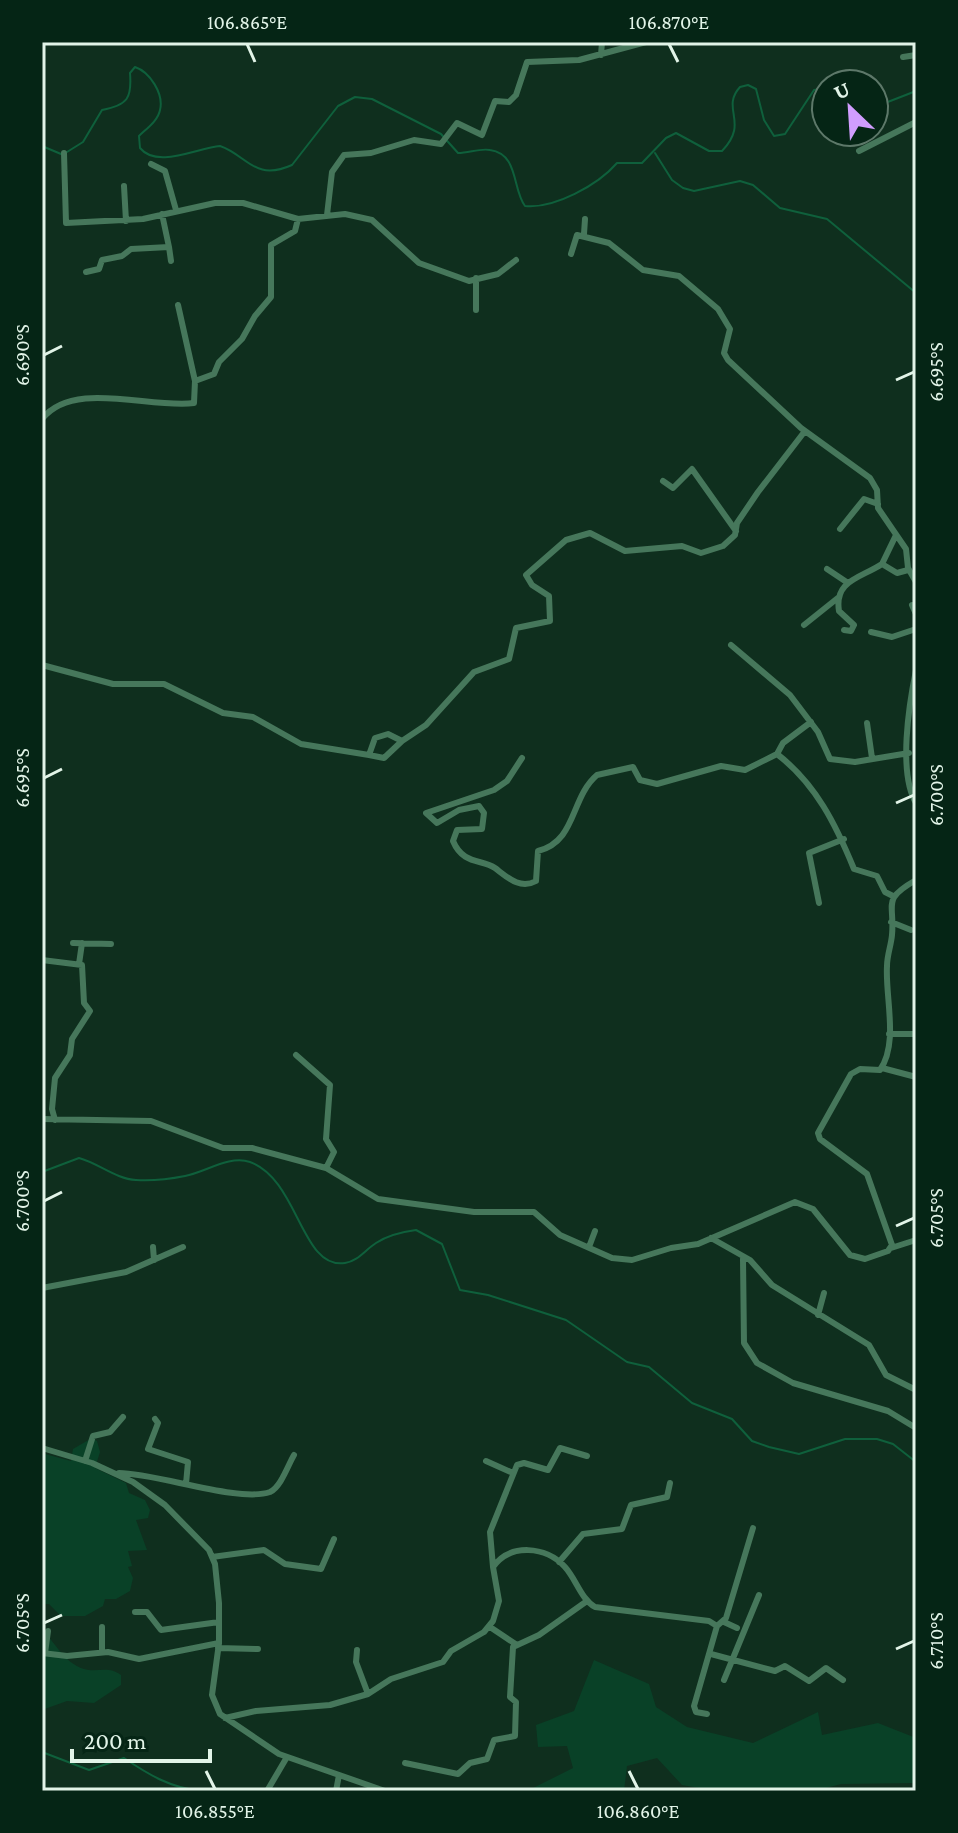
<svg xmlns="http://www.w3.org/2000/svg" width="958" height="1833" viewBox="0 0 958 1833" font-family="'Crimson Pro',serif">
<rect width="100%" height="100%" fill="#0f2f1e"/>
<path fill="#094127" d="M92 1438 97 1441 100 1452 95 1468 126 1483 129 1493 145 1500 150 1510 148 1518 136 1520 147 1550 128 1551 132 1566 128 1567 133 1578 130 1591 116 1599H105L103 1606 85 1616H61L49 1604H42V1458L45 1454 71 1461 73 1449Z
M42 1629C54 1641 64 1663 84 1669 97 1673 108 1665 121 1675V1685L94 1703 67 1701 42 1710Z
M594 1660 649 1684 656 1707 687 1727 753 1743 818 1712 822 1735 878 1723 916 1738V1783L841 1784 815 1791H716L682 1785 657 1758 627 1766 624 1791H527L573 1768 567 1746 538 1747 536 1725 574 1711Z"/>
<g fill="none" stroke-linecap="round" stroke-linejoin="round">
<path stroke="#0f603c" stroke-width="2" d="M874 103 880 105 916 91
M42 146 61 154
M67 152 83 142 102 110C128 105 132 98 130 73L135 67C150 72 164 94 160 110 158 121 146 129 139 136L140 148C157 169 197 148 220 146 247 155 254 182 292 165L338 106 355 97 372 99 441 134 458 153C469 153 480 148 490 150 519 154 512 189 525 206 554 209 598 185 617 163H642L666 138 676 133 709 151H722C750 122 720 109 740 87L748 85 756 89 764 120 774 136 785 134 814 90 826 88
M655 153 672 180 683 188 694 191 740 181 753 185 780 208 827 219 916 293
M42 1172 79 1158C98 1163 116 1179 136 1180 152 1181 170 1179 185 1176 206 1172 229 1155 250 1162 299 1180 301 1270 345 1263 358 1261 365 1250 376 1243 388 1235 401 1232 416 1230L442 1244 460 1290 488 1295 566 1320 627 1362 649 1367 692 1403 732 1419 752 1441 769 1447 799 1454 845 1439H877L893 1444 916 1462
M42 1752 89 1770 124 1758C149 1775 171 1788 201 1791
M419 1791H432"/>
<path stroke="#46775b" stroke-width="6" d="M601 55 602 42
M903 57 916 55
M859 151 916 122
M64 153 66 223 143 219 215 203H243L298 219 345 214 372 220 419 263 469 281 498 274 516 260
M151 164 165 171 176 210
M124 186 126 221
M327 215 332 172 344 155 371 153 414 140 441 144 457 123 482 135 495 101 509 102 516 95 527 62 579 60 646 42
M584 234 585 219
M169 247 171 261
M571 254 577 235 609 243 643 270 679 276 718 309 730 329 724 353 728 360 801 428 870 478 877 490 878 508 906 549 908 568 916 582
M86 272 99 269 102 260 122 256 131 249 169 247 162 214
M178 305 195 381 214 374 219 362 242 339 255 316 271 297V245L295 231 298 219
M476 310V278
M42 419C73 379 150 409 194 403L195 381
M663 481 673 488 692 469 736 531
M840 529 864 499 878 504
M882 564 896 535
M827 569 848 583
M912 605 916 614
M804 625 839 597
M844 630 851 631 854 625 839 611C834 580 861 578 882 564L897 573 908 570
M871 632 892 637 916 629
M731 645 790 695 818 732 830 759 855 762 909 753
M42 665 113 684H164L223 713 253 717 301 744 369 755 375 738 388 734 402 741 426 725 474 672 509 659 516 628 550 621 549 596 532 585 526 575 566 540 590 533 625 551 682 546 701 553 723 546 735 535 737 523 758 492 805 431
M916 670C909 704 898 773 916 803
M867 723 872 758
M777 754 783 743 811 722
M369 755 384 758 402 741
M522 758 507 781 494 790 426 813 437 823 459 810 479 806 484 813 482 829 457 830 453 841C463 865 482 859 495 868 507 877 520 890 536 881L538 851C577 841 570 798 597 775L633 767 640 780 657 784 721 766 745 770 777 754C816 784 836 825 854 869L877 876 885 892 893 896
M819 903 809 853 844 839
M891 922 911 930
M73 943 111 944
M42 960 82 965 84 1003 90 1011 72 1039 70 1055 55 1078 52 1109 55 1120
M79 964 82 943
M889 1034H916
M296 1055 330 1085 326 1139 334 1152 326 1168
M882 1068 916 1077
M42 1119 151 1121 223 1148H252L326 1168 378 1199 474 1212H534L560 1235 612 1258 632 1260 671 1248 698 1244 795 1202 813 1209 850 1255 865 1259 888 1251 892 1245 867 1174 820 1139 818 1133 851 1074 860 1069 880 1070C899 1043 885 997 887 966 887 955 891 946 892 935 895 903 881 900 916 880
M711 1238 750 1260 772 1285 869 1345 886 1375 916 1390
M153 1247 154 1260
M589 1247 595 1231
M891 1248 916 1240
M743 1259 744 1343 757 1363 793 1383 888 1411 916 1428
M42 1288 126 1272 183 1247
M818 1315 824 1293
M155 1419 158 1423 148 1449 188 1462 186 1484
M42 1448 92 1463 133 1482 165 1505 209 1550 215 1564 219 1603V1643L212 1695 220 1714 279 1754 385 1791
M85 1461 93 1436 110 1432 123 1417
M486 1461 513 1473
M119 1473C156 1473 239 1503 270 1492 281 1487 288 1465 294 1455
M212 1557 264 1550 285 1564 321 1569 334 1539
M559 1562 583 1534 622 1529 631 1505 667 1497 670 1483
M493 1567 490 1532 517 1465 524 1463 548 1470 560 1448 587 1456
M135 1612H147L161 1630 219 1622
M724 1622 737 1628
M102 1627V1652
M490 1627 517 1645
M218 1648 258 1649
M357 1650 356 1662 368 1694
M42 1653 67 1656 108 1652 139 1659 219 1643
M45 1653 48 1631
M711 1654 775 1671 785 1666 809 1681 826 1668 843 1680
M724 1680 759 1595
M42 1687V1694
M707 1714 696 1712 694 1706 717 1626 726 1618 753 1528
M225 1718 256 1711 330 1705 368 1694 391 1679 443 1662 451 1651 484 1632 493 1621 499 1601 493 1567C510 1543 546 1546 565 1567 576 1579 581 1599 595 1607L709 1621 717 1626
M405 1763 458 1774 470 1763 487 1759 494 1740 515 1736 516 1702 510 1697 513 1647 539 1635 587 1601
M267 1791 287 1757
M336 1791 339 1775"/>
</g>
<path fill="none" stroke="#e2f4e8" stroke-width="3" d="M247 44 255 62M669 44 678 62M44 355 62 346M896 380 914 372M44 778 62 769M896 803 914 795M44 1201 62 1192M896 1226 914 1218M44 1623 62 1615M896 1649 914 1641M206 1771 215 1789M629 1771 638 1789"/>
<rect width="958" height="1833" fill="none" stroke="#052515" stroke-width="88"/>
<g transform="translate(850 108) rotate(335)"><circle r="38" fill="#052515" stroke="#5d7869" stroke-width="2"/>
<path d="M0-6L14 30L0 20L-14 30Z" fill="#d19dfe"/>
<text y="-12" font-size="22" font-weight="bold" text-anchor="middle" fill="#e2f4e8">U</text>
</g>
<path d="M72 1749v12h138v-12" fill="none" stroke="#e2f4e8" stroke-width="4"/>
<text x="84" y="1749" font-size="24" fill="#e2f4e8" stroke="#052515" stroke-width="6" paint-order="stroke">200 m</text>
<rect x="44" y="44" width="870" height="1745" fill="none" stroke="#e2f4e8" stroke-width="3"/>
<g font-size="20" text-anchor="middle" fill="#e2f4e8">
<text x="247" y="29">106.865°E</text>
<text x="669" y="29">106.870°E</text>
<text transform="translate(22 355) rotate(-90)" y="7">6.690°S</text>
<text transform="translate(936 372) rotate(-90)" y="7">6.695°S</text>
<text transform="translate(22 778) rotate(-90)" y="7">6.695°S</text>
<text transform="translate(936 795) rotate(-90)" y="7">6.700°S</text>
<text transform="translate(22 1201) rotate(-90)" y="7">6.700°S</text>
<text transform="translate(936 1218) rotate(-90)" y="7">6.705°S</text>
<text transform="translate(22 1623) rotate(-90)" y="7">6.705°S</text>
<text transform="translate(936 1641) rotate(-90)" y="7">6.710°S</text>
<text x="215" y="1818">106.855°E</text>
<text x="638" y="1818">106.860°E</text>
</g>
</svg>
